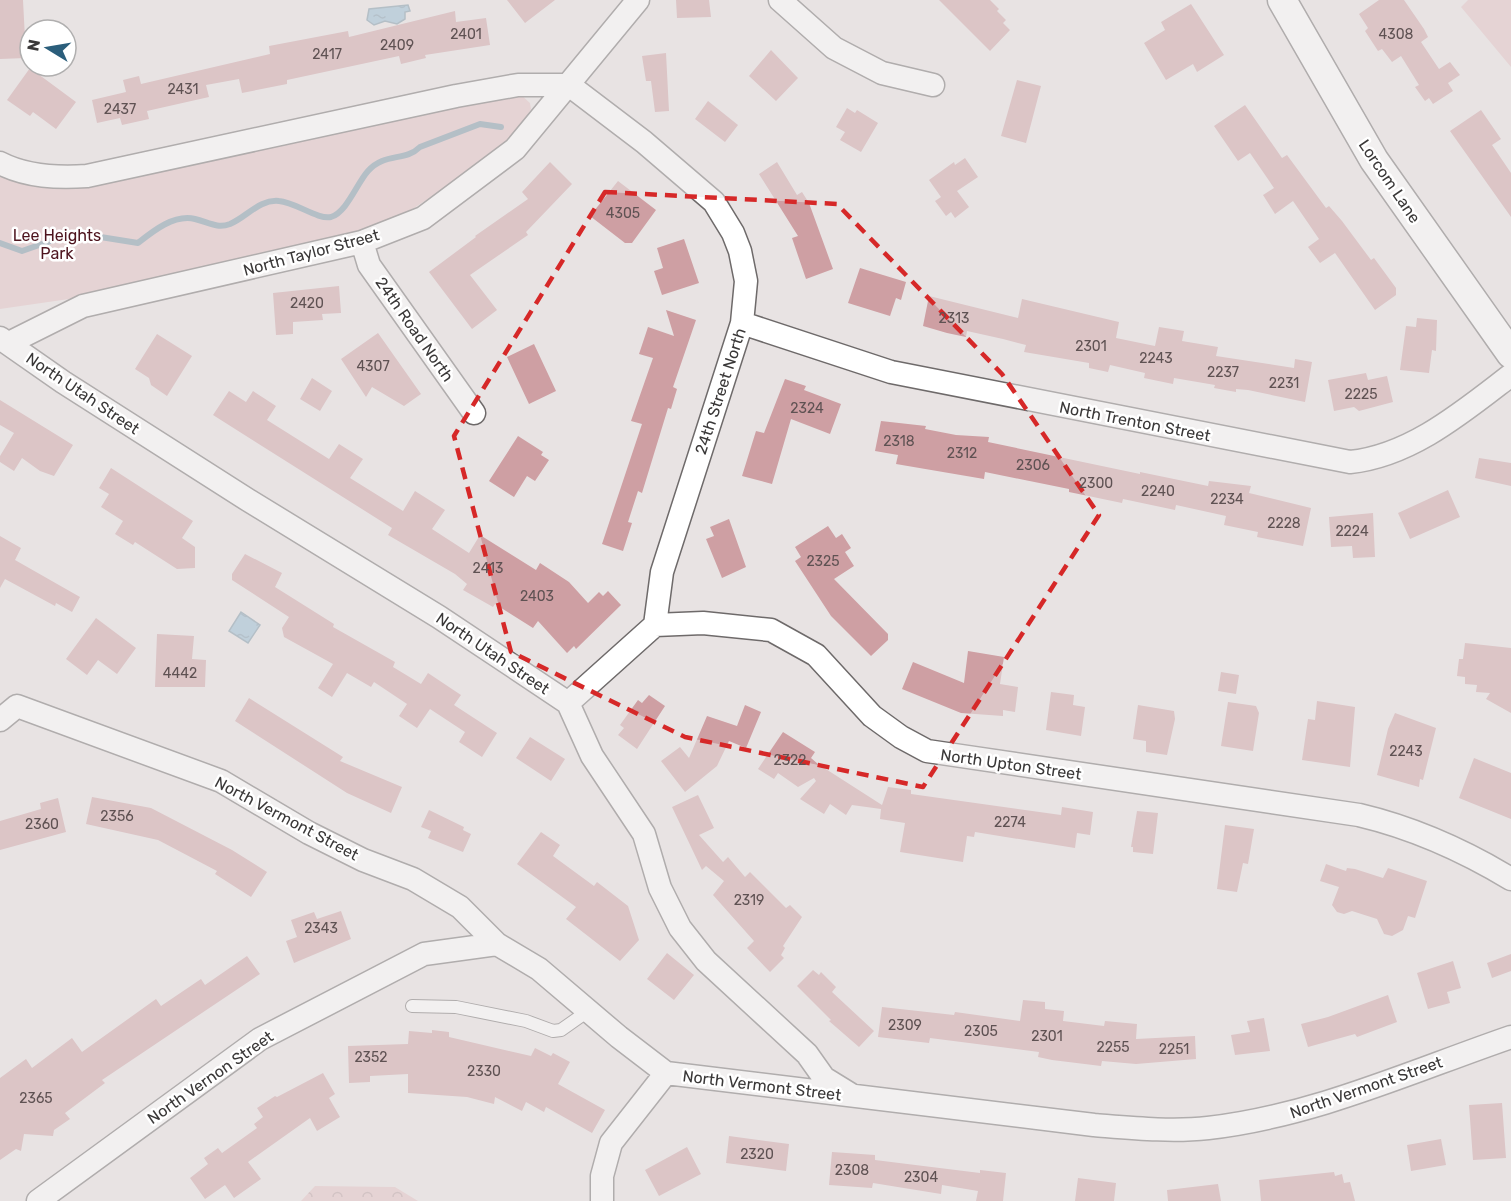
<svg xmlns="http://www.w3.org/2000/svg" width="1511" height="1201" viewBox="0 0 1511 1201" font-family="Rubik,sans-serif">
<defs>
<pattern id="forest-crowns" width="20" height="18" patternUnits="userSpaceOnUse" patternTransform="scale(1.5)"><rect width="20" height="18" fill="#e3bfc1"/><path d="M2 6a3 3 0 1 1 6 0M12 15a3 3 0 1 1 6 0" fill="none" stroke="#b99c9e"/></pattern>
<pattern id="water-ripples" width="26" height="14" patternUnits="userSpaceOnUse" patternTransform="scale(1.5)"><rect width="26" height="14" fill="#91b8d1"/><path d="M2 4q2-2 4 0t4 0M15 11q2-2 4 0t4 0" fill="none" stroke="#7797ab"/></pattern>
</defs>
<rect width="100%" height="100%" fill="#e8e3e3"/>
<path fill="url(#forest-crowns)" d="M315 1186 395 1187 418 1201H301Z"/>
<path fill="#e3bfc1" d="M1468 0H1511V67L1461 7Z
M520 94 530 103 531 109 521 127 480 165 414 208 352 236 69 299 0 309V177L45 187 90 185Z"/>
<path fill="url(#water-ripples)" stroke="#7792a3" stroke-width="1.5" d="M408 5 410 11 405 12V19L397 24 385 21 374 25 367 20 369 9Z
M241 612 260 625 248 643 229 631Z"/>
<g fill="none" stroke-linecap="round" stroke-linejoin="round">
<path stroke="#7792a3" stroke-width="6" d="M0 243 22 251 62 237 88 235 138 243C153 231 174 214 195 219 208 222 217 229 230 224 247 217 259 199 279 201 295 202 318 220 331 217 347 212 357 183 368 171 385 152 405 162 420 147L480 124 501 127"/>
</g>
<path fill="#ce9fa3" d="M0 0H23L26 58 0 59Z
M507 0H555L525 23Z
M676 0H709L711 17 677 18Z
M939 0H990L999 9 997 11 1006 20 1003 23 1010 30 990 51Z
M1379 0H1404L1424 29 1428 37 1421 42 1439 69 1450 62 1460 75 1448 83 1453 91 1433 104 1429 98 1425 101 1415 87 1419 85 1401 56 1392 62 1382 49 1378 51 1365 31 1368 28 1359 14Z
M1191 4 1224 55 1197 72 1193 64 1166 80 1144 43 1165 30 1161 22Z
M455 11 456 22 486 18 490 45 425 55 426 58 401 64 399 56 287 80V84L242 93 239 79 206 85 209 97 147 111 149 119 122 125 120 118 97 123 92 100 126 92 123 80 139 76 141 84 270 54 269 46 348 31 349 37Z
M771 50 798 78 776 101 749 76Z
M666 53 669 111 655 112 651 81H646L642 56Z
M30 68 76 102 56 129 33 112 30 116 7 100Z
M1017 80 1041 86 1026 143 1001 136Z
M708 101 738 125 725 142 695 119Z
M1245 105 1282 158 1287 155 1326 208 1329 206 1342 221 1371 260 1374 258 1396 288V295L1375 310 1335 253 1320 263 1308 247 1319 239 1293 201 1275 214 1263 195 1274 188 1250 153 1238 161 1214 126Z
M847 108 855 113 857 110 878 123 861 152 840 140 845 132 836 127Z
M1481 110 1501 139 1492 145 1511 173V217L1450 131Z
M965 158 978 177 957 191 969 207 955 218 951 212 946 216 935 201 941 197 929 180 954 162 955 165Z
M550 162 572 184 526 232 528 235 470 275 497 310 472 329 429 272 476 237 475 236 528 199 522 192Z
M777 162 797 195 802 192 809 203 833 269 806 279 792 238 798 236 759 174Z
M618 181 656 210 632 243H625L590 216Z
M684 239 699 283 662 295 654 271 663 268 657 248Z
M860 268 906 282 901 300 896 298 890 316 848 303Z
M339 286 341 313 322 314 323 320 293 322V334L276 335 273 293Z
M929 296 1018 318 1022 299 1119 322 1116 338 1155 346 1159 327 1184 331 1182 341 1218 347 1216 356 1294 368 1295 359 1312 362 1305 402 1248 390 1236 389V392L1214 388 1215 385 1174 378 1173 384 1144 378 1145 373 1110 365 1108 372 1089 368V363L1024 352 1026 345 1003 339 967 331 966 337 947 333 923 326Z
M666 310 696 320 673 387 677 389 671 409 668 408 642 493 638 491 628 522 632 523 623 551 602 544 642 424 631 421 653 358 639 354 648 327 674 336Z
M1417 318 1437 320 1436 351 1432 350 1429 373 1400 370 1406 326 1416 327Z
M378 333 421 394 404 406 372 387 366 397 341 359Z
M157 334 192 356 167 396 151 385 149 378 135 369Z
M534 344 556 391 529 404 507 357Z
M1366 373 1368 380 1387 376 1393 402 1359 411 1354 407 1334 411 1328 380Z
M312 378 332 391 320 411 300 399Z
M785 379 806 386 804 390 841 404 830 434 791 419 772 484 742 476 756 431 764 433Z
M229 391 246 402 253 391 276 406 267 420 329 459 339 444 363 459 350 478 403 511 415 491 445 510 432 529 469 553 480 535 536 570 540 563 569 582 588 603 599 592 603 596 608 591 621 605 576 649 574 646 567 653 538 621 533 628 495 604 493 607 463 590 467 584 455 574 388 535 392 528 213 415Z
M0 400 73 445 54 476 40 471 22 458 14 471 0 462V456L14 433 0 425Z
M881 421 926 426 925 429 956 435 989 437 988 442 1140 474V472L1208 486 1209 481 1251 486 1249 493 1311 508 1303 546 1257 537 1258 532 1224 525 1226 516 1176 505 1175 510 1123 499 1122 503 1069 492V489L985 472 984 479 896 464 898 455 875 451Z
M518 436 543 452 541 455 549 460 535 481 527 476 514 497 489 481Z
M1479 458 1511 463V486L1475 478Z
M111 468 193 521 182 538 195 547V568L177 569 135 542 133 545 115 534 123 521 101 507 109 494 99 488Z
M1448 490 1460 517 1410 539 1398 513Z
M1373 513 1375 557 1353 558 1352 546 1331 547 1329 517Z
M729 519 746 567 722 578 706 539 714 536 710 527Z
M828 526 836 538 842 534 851 548 845 552 854 566 834 579 888 634V640L871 656 831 616 795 561 801 557 795 547Z
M0 536 21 548 15 560 80 597 72 612 56 603 55 606 5 579 0 588Z
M245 554 282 573 275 587 334 624 333 627 395 662 393 667 421 684 428 673 461 695 454 705 497 733 482 757 459 742 465 732 430 709 417 728 399 716 407 704 374 682 371 687 347 673 332 697 318 688 333 664 284 637 282 628 289 617 232 580V574Z
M96 618 136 648 117 674 98 660 87 675 66 659Z
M157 634 194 636 192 659 206 660 205 687H155Z
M1465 643 1511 648V713L1486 699 1490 693 1476 692 1477 685 1465 684V677L1457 676 1459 659H1463Z
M968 651 1004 657 1000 684 1018 687 1015 712 1003 710V716L961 713 902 689 913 662 964 683Z
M1221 672 1239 675 1236 694 1218 691Z
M1051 692 1074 695 1073 705 1085 707 1081 736 1046 730Z
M649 695 665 706 637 749 618 735 624 728 620 725 638 700 642 703Z
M249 698 343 757 340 761 402 787 391 813 347 793 235 721Z
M1317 701 1355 707 1350 767 1302 760 1308 719 1315 720Z
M1228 702 1256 706 1259 713 1253 751 1221 746Z
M745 705 761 712 746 748 729 741 717 766 685 792 661 761 680 747 689 758 707 716 737 726Z
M1138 705 1174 711 1175 719 1167 755 1146 752V741L1133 739Z
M1395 713 1436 728 1423 780 1420 779 1419 787 1377 775 1388 729Z
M783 732 815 752 811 758 818 764 882 805 888 787 911 790V794L1061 815 1062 807 1093 812 1090 835 1077 833 1075 848 975 832 974 837 967 836 963 862 900 852 905 823 880 819 881 809 852 805 846 815 830 804 824 814 800 799 816 781 814 778 798 787 778 773 774 779 758 769Z
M530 737 565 759 551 781 516 758Z
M1474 758 1511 773V819L1459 798Z
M698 795 714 828 699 835 723 862 728 857 745 877 750 872 786 908 790 905 802 917 783 946 785 948 781 955 784 958 770 972 747 948 754 941 713 895 724 881 706 866 702 870 672 807Z
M92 797 151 808 232 850 267 872 251 897 215 874 217 871 158 840 86 824Z
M58 798 66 832 0 850V821L41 809 40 803Z
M429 810 464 827 463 830 471 834 463 852 428 838 431 831 421 827Z
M1137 811 1158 813 1153 854 1133 852V847H1131Z
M1225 825 1254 829 1248 864 1243 863 1237 892 1217 889Z
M541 832 560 845 553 856 594 886 597 882 628 906 639 940 620 961 566 919 576 907 517 864Z
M1326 864 1346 871 1347 868 1355 869 1383 878 1388 868 1427 881 1415 918 1408 916 1403 930 1392 936 1384 934 1377 919 1352 911 1344 914 1337 912 1332 905 1339 887 1320 881Z
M341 911 351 939 294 963 286 941 297 937 291 920 314 912 317 919Z
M667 953 694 975 674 1000 647 979Z
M1511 954V971L1492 978 1487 963Z
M247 956 260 974 102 1080 105 1083 65 1113 70 1119 54 1130 53 1136 24 1134 21 1151 16 1149 0 1160V1078L26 1059 32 1068 72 1038 82 1052 156 999 161 1006 201 979 205 985Z
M1453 961 1461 988 1447 992 1450 1003 1428 1009 1417 973Z
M813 970 819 975 821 972 836 987 832 992 874 1031 859 1047 829 1021 831 1020 797 986Z
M1388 995 1397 1022 1357 1037 1355 1034 1308 1047 1301 1024 1328 1017Z
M1023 1000 1045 1002V1009L1064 1011 1063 1021 1104 1026 1105 1021 1137 1024 1136 1039 1195 1036 1196 1059 1136 1064 1102 1061 1101 1066 1052 1060 1038 1057 1039 1052 930 1038 929 1043 878 1037 882 1007 954 1015 955 1012 1020 1021Z
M1264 1018 1270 1051 1235 1055 1231 1035 1250 1032 1247 1021Z
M432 1030 449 1032V1037L531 1056 535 1048 551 1056 553 1053 570 1062 558 1084 605 1110 592 1133 546 1107 544 1112 526 1102 522 1111 495 1097 494 1104 467 1097 408 1093V1074L370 1076V1082L349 1083 348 1046 408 1044 409 1031 432 1033Z
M323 1073 335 1094 329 1098 340 1117 317 1131 310 1118 248 1162 261 1179 234 1198 225 1185 205 1199 190 1178 208 1164 204 1158 218 1148 222 1153 257 1128 254 1124 263 1117 257 1108 275 1096 277 1097Z
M1502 1103 1506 1158 1473 1160 1469 1105Z
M729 1136 789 1144 786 1171 726 1163Z
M1441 1139 1446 1165 1411 1171 1407 1145Z
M687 1147 701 1174 659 1196 645 1170Z
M832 1152 875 1155V1160L980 1173V1170L1006 1173 1003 1201H976L978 1191 942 1185 941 1194 873 1183 872 1188 829 1185Z
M1334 1172 1335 1176 1342 1174 1344 1183 1350 1182 1355 1201H1261L1259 1180Z
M1078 1178 1116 1183 1114 1201H1075Z
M1218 1184 1221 1201H1168L1167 1190Z"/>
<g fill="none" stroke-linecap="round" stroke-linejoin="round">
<defs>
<path id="service" d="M412 1006 456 1007 526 1021 553 1031 561 1030 588 1011"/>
<path id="minor" d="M780 0 834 48 882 73 933 85
M0 163C27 177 58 178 87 176L456 96 518 85H569L644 142 714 202 733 233 740 251 746 281 742 323 662 572 655 625
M362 242 369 265 474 413
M742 323 891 372 1350 462C1411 456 1464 411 1511 375
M0 338 63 382 248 500 439 617 568 703 592 756 644 834 660 888 680 928 706 961 807 1054 824 1078 850 1094
M9 343 83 306 362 242 423 218 515 149 638 0
M568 703 655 625 703 623 771 630 816 655 872 716 901 737 927 751 1359 815C1414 828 1463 850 1511 879
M0 720 17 706 221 781 309 833 363 860 413 879 460 907 497 944 539 969 619 1037 666 1073 1094 1125C1132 1128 1171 1132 1208 1128 1314 1116 1412 1071 1511 1037
M38 1201 260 1039 424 954 497 944
M602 1201V1176L611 1143 666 1073"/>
<path id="tertiary" d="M1282 0 1374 160 1511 354"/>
</defs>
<use href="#service" stroke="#6e6a6a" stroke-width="14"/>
<use href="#minor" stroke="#6e6a6a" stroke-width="25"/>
<use href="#tertiary" stroke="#6e6a6a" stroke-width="31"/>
<use href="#service" stroke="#fff" stroke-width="12"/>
<use href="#minor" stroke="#fff" stroke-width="22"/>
<use href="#tertiary" stroke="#fff" stroke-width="28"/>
</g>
<path d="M0 0H1511V1201H0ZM605 192 837 204 1002 374 1099 515 923 787 685 737 511 652 454 436Z" fill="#e8e3e3" fill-opacity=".55" fill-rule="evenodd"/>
<path fill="none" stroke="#d62828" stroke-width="4.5" stroke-dasharray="12 8" stroke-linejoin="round" d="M605 192 837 204 1002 374 1099 515 923 787 685 737 511 652 454 436Z"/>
<g text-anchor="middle" stroke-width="5" stroke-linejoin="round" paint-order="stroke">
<g font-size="14" fill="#5f5253">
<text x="466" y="39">2401</text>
<text x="1396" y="39">4308</text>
<text x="397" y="50">2409</text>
<text x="327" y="59">2417</text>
<text x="183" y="94">2431</text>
<text x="120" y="114">2437</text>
<text x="623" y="218">4305</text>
<text x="307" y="308">2420</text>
<text x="954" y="323">2313</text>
<text x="1091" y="351">2301</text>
<text x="1156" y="363">2243</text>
<text x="373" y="371">4307</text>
<text x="1223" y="377">2237</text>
<text x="1284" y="388">2231</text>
<text x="1361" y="399">2225</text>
<text x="807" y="413">2324</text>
<text x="899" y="446">2318</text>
<text x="962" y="458">2312</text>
<text x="1033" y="470">2306</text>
<text x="1096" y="488">2300</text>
<text x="1158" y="496">2240</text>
<text x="1227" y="504">2234</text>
<text x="1284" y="528">2228</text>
<text x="1352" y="536">2224</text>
<text x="823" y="566">2325</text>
<text x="488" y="573">2413</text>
<text x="537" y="601">2403</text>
<text x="180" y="678">4442</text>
<text x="1406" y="756">2243</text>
<text x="790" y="765">2322</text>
<text x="117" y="821">2356</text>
<text x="1010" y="827">2274</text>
<text x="42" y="829">2360</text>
<text x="749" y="905">2319</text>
<text x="321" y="933">2343</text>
<text x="905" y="1030">2309</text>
<text x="981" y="1036">2305</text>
<text x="1047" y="1041">2301</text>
<text x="1113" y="1052">2255</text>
<text x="1174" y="1054">2251</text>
<text x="371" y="1062">2352</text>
<text x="484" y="1076">2330</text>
<text x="36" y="1103">2365</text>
<text x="757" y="1159">2320</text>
<text x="852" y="1175">2308</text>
<text x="921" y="1182">2304</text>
</g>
<g font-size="16" fill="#3a3838" stroke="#fff">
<text transform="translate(1390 181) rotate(56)" y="6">Lorcom Lane</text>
<text transform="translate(311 252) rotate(-15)" y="6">North Taylor Street</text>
<text transform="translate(415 329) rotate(55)" y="6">24th Road North</text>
<text transform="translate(720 391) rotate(-72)" y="6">24th Street North</text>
<text transform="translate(83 393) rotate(34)" y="6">North Utah Street</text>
<text transform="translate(1135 421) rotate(11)" y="6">North Trenton Street</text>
<text transform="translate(493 653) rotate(34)" y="6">North Utah Street</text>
<text transform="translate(1011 764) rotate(8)" y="6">North Upton Street</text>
<text transform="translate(287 818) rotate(28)" y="6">North Vermont Street</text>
<text transform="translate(210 1077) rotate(-35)" y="6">North Vernon Street</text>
<text transform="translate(762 1085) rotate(7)" y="6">North Vermont Street</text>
<text transform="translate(1366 1087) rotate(-19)" y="6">North Vermont Street</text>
</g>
<g font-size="16" fill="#4d141e" stroke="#fff">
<text x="57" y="241">Lee Heights<tspan x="57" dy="18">Park</tspan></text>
</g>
</g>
<g transform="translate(48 48) rotate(281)"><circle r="28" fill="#ffffff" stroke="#b0afaf" stroke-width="1.5"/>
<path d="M0-4.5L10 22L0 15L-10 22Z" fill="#2b5e7b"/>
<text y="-9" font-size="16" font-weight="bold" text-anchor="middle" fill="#3a3838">N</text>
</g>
</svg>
